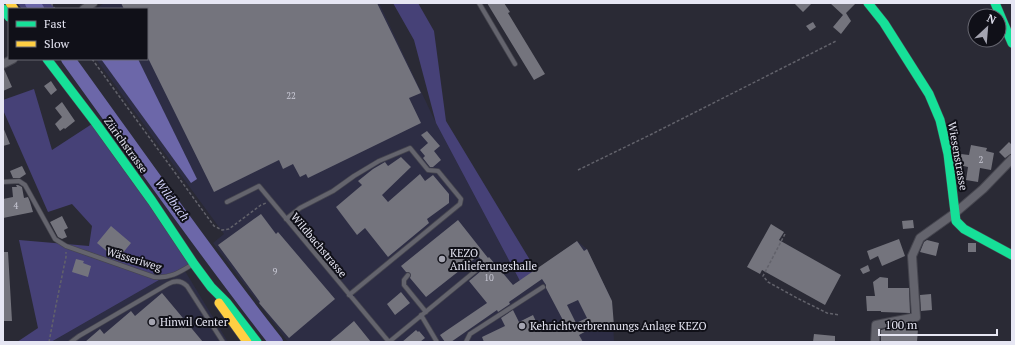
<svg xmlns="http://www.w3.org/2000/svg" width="1015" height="345" viewBox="0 0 1015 345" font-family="'PT Serif',serif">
<rect width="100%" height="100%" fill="#2a2a35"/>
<path fill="#2d2d44" d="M104 3H379L436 123 520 281 577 241 587 249 612 301 614 342H288L213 243 224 234 96 59H147V9H96Z
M185 271 228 342H51L159 280 171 279Z"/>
<path fill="#464177" d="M17 3H51L55 9H22Z
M393 3H418L434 31 446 121 536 270 520 281 436 123 414 40Z
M34 89 52 150 95 122 194 264 177 273 159 280 51 342H17L38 328 19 240 89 246 92 226 72 204 48 212 3 110V100Z"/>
<path fill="#6c67a9" d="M101 59H138L197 179 191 183Z"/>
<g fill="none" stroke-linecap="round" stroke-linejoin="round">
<path stroke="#6c67a9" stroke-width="14" d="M32 3 37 9
M68 59C137 154 204 251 276 342"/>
</g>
<path fill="#74747d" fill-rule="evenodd" d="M121 3H377L421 93 409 98 421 123 308 178 306 174 300 177 293 164 283 169 279 160 214 192 147 56V9H124Z
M487 3H504L510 12 508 13 545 74 534 80Z
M794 3H812L803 12Z
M830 3H856L846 13 851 21 841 34 833 27 843 15Z
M813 22 816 27 810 31 806 26Z
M3 69H4L12 87 3 91Z
M51 81 57 90 51 95 44 86Z
M62 102 75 121 65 129 64 128 60 131 55 124 62 117 55 108Z
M3 127 10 144 3 146Z
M427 131 440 146 434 151 441 160 433 167H430L423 158 425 156 420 150 428 143 421 135Z
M1009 142 1012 145V153L1005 158 999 152Z
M971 145 987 148 986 151 994 153 991 170 980 168 978 182 966 180 968 167 959 165 961 154 969 155Z
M401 157 411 167 382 195 388 202 420 174 425 181 433 175 449 194V203L427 219 429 223 388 257 365 228 357 235 336 207 362 185 358 181 373 169 385 162 388 166Z
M22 166 26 174 20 178H13L10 171Z
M16 185H18L22 187 24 198 28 197 30 202 33 212 3 218V199L13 197 12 187H17Z
M261 214 276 234 278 232 335 299 289 338 259 303 260 302 218 245Z
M62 216 68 228 64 230 67 237 62 239 58 237 50 222Z
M458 220 488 258 489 257 513 285 577 241 584 251 587 249 612 301 614 326 592 328 579 335 583 342H484L482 337 505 326 501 318 513 310 519 322 533 315 539 328 548 324 551 330 565 324 546 288V285L542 279 509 302 510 304 498 312 497 310 451 342H445L440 335 487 303 469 281 481 271 486 265 478 256 426 297 410 278 411 275 410 273 408 272H406L401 266ZM578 300 587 318 576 323 567 305Z
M913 220 914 228 903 229 902 221Z
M771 224 784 232 779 240 841 275 825 305 762 270 760 274 747 267Z
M111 226 131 243 117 260 97 243Z
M899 239 905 256 882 266 878 256 870 260 867 251Z
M927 240 939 243 936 256 920 252 924 242Z
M968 243H976V252H968Z
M3 252H8L12 321H3Z
M76 259 84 261 83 263 91 266 88 277 72 272Z
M868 265 870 271 863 274 860 269Z
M880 277 888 278V288H909L910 313 881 312V311H867L866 296H875L873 282Z
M401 292 410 303 395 315 387 304Z
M162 293 203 342H85L100 329 104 334 131 311 135 316Z
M931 294 932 310 921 311 920 295Z
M354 321 371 342H329L340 333Z
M892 327 918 329 917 342H881V330Z
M416 330 418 332 419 331 425 338 420 342H402Z
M814 334 835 336V342H813Z"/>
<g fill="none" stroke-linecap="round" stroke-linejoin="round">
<defs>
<path id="lane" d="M479 3 515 64
M3 182 19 181 25 185 55 239 66 246 154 277C170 279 180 272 193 264
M227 202 259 186 389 342
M286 219 300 208 333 191 354 176 379 161 410 148 428 170 438 171 461 199 460 204 349 295
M408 275 404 280V285L426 312
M421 315 437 342
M71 342 79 336 168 284C175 280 181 280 187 286L223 342
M389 342 479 268
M466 342 470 334 543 287"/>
<path id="street" d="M84 9 93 3
M3 64 13 59
M875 342 876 325 916 317 912 256 920 238 955 213 983 189 1012 159"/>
<path id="fast" d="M868 3 884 23 929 94 940 120 948 154 956 221 964 229 1012 255
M995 3 1012 43
M3 9 9 17
M47 59 95 122 152 201 194 264 211 287 227 303 257 342"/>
<path id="slow" d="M10 3 14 9
M219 303 247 342"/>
</defs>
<use href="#lane" stroke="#46464f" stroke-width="5.5"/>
<use href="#street" stroke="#46464f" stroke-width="10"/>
<use href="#fast" stroke="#46464f" stroke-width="10"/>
<use href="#slow" stroke="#46464f" stroke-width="10"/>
<path stroke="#62626b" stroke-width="1.5" stroke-dasharray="3 2" stroke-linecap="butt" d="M51 3 55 9
M92 59 214 226 222 230 229 229 261 205 266 203
M578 170 652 134 836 41
M785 234 763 276 768 282 797 298 827 313 840 315
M49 342 56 305 66 257V252"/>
<use href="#lane" stroke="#64646d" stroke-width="4"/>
<use href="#street" stroke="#64646d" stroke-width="8"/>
<use href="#fast" stroke="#16e098" stroke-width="9"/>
<use href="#slow" stroke="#ffcf43" stroke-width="9"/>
</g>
<g fill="#a4a4b0" stroke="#101018" stroke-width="1.5">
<circle cx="442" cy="259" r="4"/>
<circle cx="152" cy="322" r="4"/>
<circle cx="522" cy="326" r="4"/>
</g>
<g text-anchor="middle" stroke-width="4" stroke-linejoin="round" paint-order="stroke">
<g font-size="9" fill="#cacad6">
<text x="291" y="99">22</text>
<text x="981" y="163">2</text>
<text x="16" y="209">4</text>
<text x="275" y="275">9</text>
<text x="489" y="281">10</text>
</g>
<g font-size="11" fill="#e6e6f3" stroke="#101018">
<text transform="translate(126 145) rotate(54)" y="4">Zürichstrasse</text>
<text transform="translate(958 156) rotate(80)" y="4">Wiesenstrasse</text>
<text transform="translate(319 245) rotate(50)" y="4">Wildbachstrasse</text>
<text transform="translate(134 259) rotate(17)" y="4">Wässeriweg</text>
</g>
<g font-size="11" fill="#e6e6f3" stroke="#101018" text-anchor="start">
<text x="450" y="257">KEZO<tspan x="450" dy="13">Anlieferungshalle</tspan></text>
<text x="160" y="326">Hinwil Center</text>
<text x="530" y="330">Kehrichtverbrennungs Anlage KEZO</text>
</g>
<g font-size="12" font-style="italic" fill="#d4d4fc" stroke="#101018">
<text transform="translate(172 200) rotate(54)" y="4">Wildbach</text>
</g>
</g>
<rect width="1015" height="345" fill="none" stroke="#e6e6f3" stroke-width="8"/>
<rect x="8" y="8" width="140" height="52" fill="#101018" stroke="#666670"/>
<rect x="16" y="21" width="20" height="6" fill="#16e098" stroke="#666670"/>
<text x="44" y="28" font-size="12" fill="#e6e6f3">Fast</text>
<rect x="16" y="41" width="20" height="6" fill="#ffcf43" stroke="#666670"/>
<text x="44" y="48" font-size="12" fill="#e6e6f3">Slow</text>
<g transform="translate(987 28) rotate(26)"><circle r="19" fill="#101018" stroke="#666670"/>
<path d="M0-3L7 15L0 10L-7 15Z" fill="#a4a4b0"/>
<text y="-6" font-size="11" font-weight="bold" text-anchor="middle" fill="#e6e6f3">N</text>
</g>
<path d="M879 329v6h118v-6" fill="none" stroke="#e6e6f3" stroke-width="2"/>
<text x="885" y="329" font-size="12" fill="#e6e6f3" stroke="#101018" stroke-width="3" paint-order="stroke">100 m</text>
</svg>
